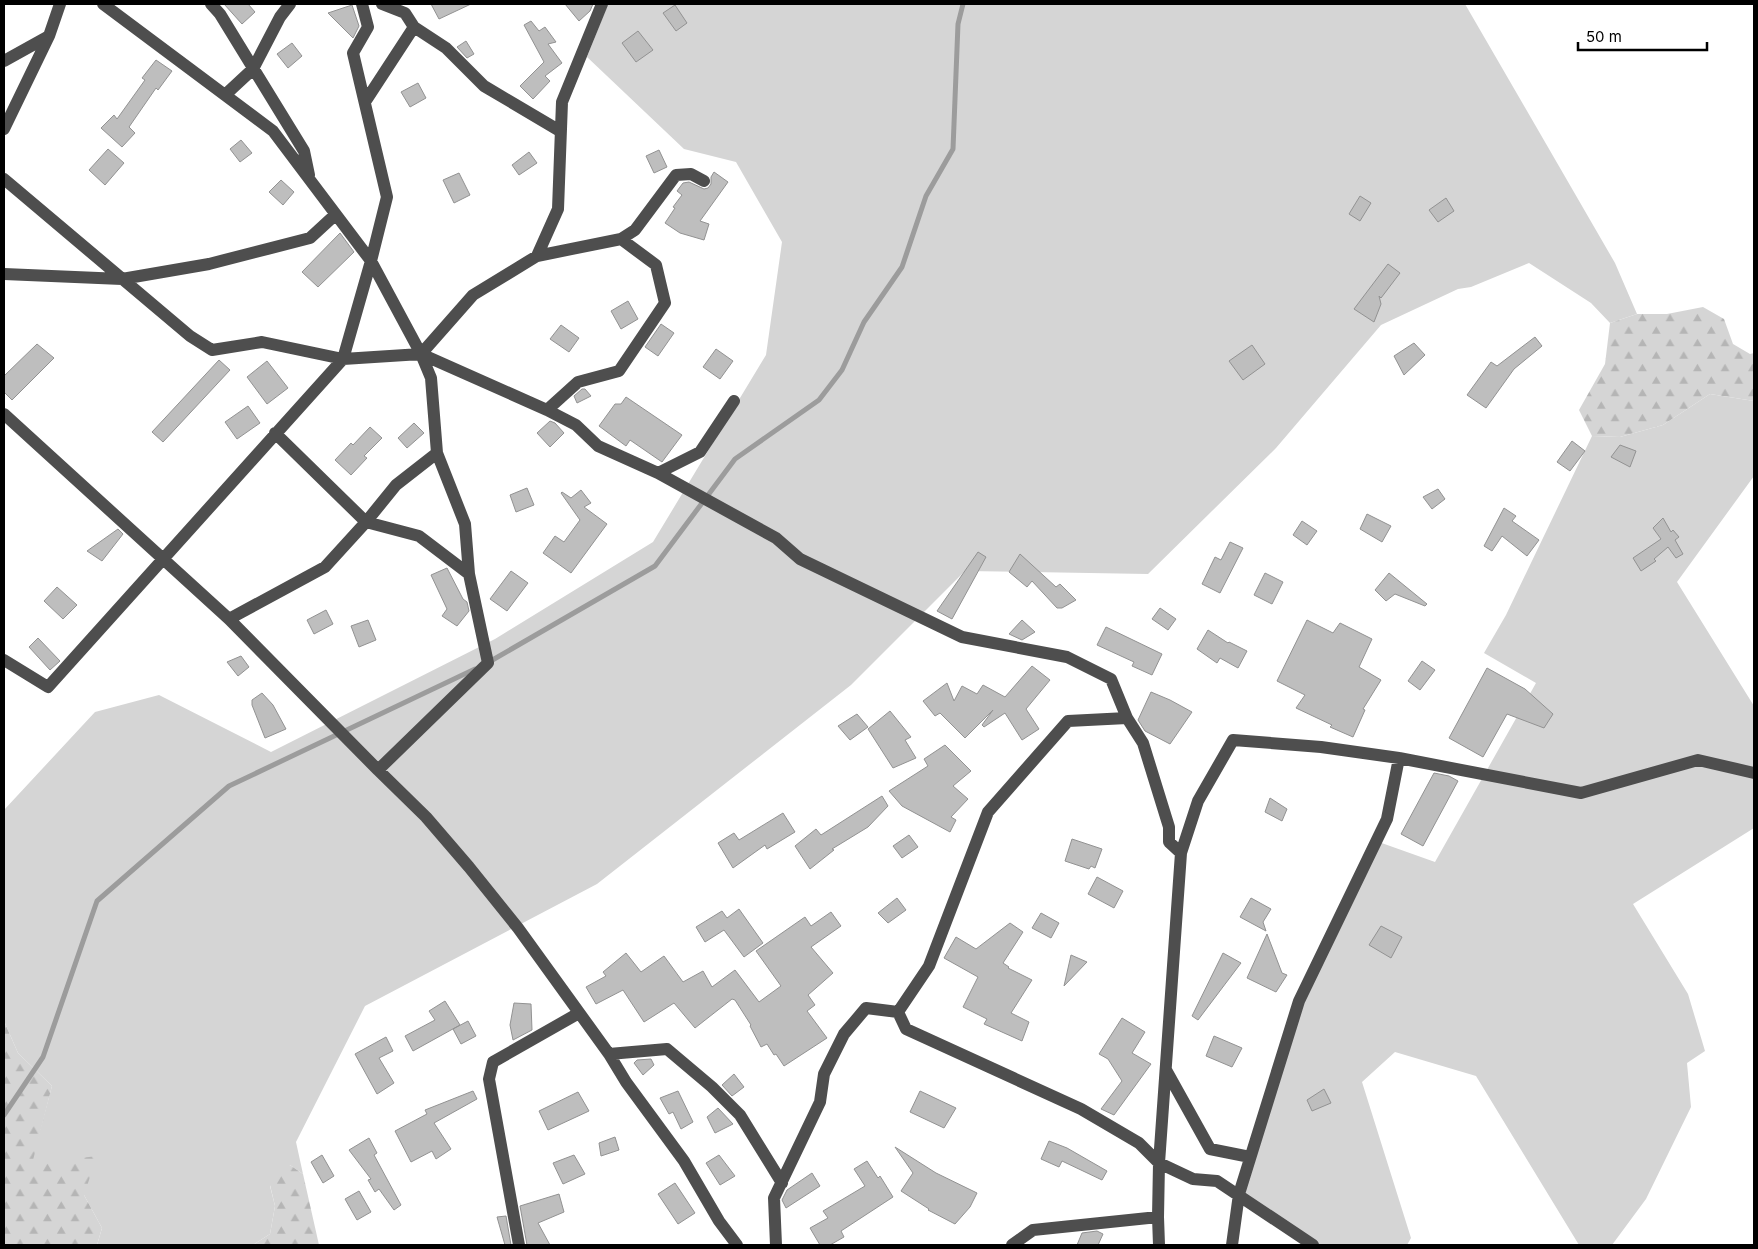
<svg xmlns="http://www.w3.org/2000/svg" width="1758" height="1249" viewBox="0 0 1758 1249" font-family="Inter,sans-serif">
<defs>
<pattern id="forest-firs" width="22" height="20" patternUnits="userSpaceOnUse" patternTransform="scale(1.25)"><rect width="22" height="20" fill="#d5d5d5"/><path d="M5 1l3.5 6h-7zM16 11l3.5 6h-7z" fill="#b5b5b5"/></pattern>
</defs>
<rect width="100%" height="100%" fill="#fff"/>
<path fill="#d5d5d5" d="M608 4H1465L1615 263 1637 314 1610 323 1591 303 1529 263 1471 287 1458 289 1381 325 1276 448 1148 574 965 571 851 685 597 884 365 1006 296 1142 303 1174 290 1165 270 1186 275 1206 270 1234 253 1245H97L102 1228 84 1195 31 1164 52 1086 18 1053 4 1021V810L95 712 159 695 271 752 495 639 653 542 766 355 782 242 736 162 684 149 587 57Z
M1710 394 1754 401V476L1677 582 1754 706V828L1633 904 1688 994 1705 1051 1687 1063 1691 1107 1646 1199 1612 1245H1579L1476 1076 1395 1052 1362 1082 1411 1238 1407 1245H1313L1239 1194 1299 1001 1376 841 1435 862 1536 683 1484 653 1506 615 1592 436 1620 437 1663 425Z"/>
<path fill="url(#forest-firs)" d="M1703 307 1724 319 1733 344 1750 354 1754 353V401L1710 394 1663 425 1620 437 1592 436 1579 410 1605 364 1610 323 1637 314H1667Z
M4 1021 18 1053 52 1086 32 1164 97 1156 84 1195 102 1228 97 1245H4Z
M290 1165 303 1174 319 1245H253L270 1234 275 1206 270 1185 271 1174 279 1167Z"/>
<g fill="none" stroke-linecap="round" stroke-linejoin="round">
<path stroke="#9c9c9c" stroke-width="5" d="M489 662 655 566 735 459 819 400 842 370 864 322 902 267 926 196 953 149 958 24 963 4
M4 1115 43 1057 97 901 229 786 475 669"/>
</g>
<path fill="#bebebe" stroke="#929292" d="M224 4H248L255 12 242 24Z
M431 4H471L439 19Z
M565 4H593L590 11 579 21Z
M352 5 359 26 353 38 328 13Z
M675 5 687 23 676 31 663 13Z
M531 21 539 31 545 27 556 42 548 44 562 63 545 76 550 81 533 99 520 86 544 62 524 25Z
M638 31 653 50 636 62 622 43Z
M466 41 474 54 467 58 457 47Z
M292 43 302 56 288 68 277 54Z
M156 60 172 71 158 90 156 88 129 127 135 133 122 147 101 128 114 115 117 119 145 80 142 78Z
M418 83 426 98 410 107 401 92Z
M241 140 252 153 240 162 230 149Z
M108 149 124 163 105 185 89 170Z
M659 150 667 167 654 173 646 156Z
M529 152 537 163 519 175 512 165Z
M714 172 728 182 700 221 709 224 704 240 680 233 665 223 675 208 673 207 682 195 677 191 683 183 689 182 704 189 708 188 711 184V177Z
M459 173 470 195 454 203 443 180Z
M281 180 294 192 283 205 269 192Z
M1360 196 1371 203 1360 221 1349 214Z
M1446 198 1454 211 1438 222 1429 210Z
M340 233 354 252 318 287 302 272Z
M1388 264 1400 273 1381 298 1379 296 1381 304 1374 322 1354 309Z
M628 301 638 319 621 329 611 311Z
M661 324 674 333 658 356 645 347Z
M561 325 579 338 569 352 550 339Z
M1535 337 1542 346 1514 369 1486 408 1467 395 1491 362 1497 366Z
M1414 343 1425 355 1404 375 1394 356Z
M37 344 54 358 12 400 4 392V376Z
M1252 345 1265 364 1243 380 1229 361Z
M716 349 733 361 720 379 703 367Z
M219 360 230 370 163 442 152 432Z
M267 361 288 388 267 404 247 377Z
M582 389H585L591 396 577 403 574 396Z
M626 397 682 435 662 462 630 440 626 446 599 426 615 404H621Z
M248 406 260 423 237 439 225 422Z
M550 421 555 423 564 433 550 447 537 433Z
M414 423 424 433 407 448 398 438Z
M370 427 382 438 364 456 367 458 351 475 335 460 351 443 353 445Z
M1572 441 1585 451 1570 471 1557 462Z
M1620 445 1636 451 1630 467 1611 457Z
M527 488 534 505 516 512 510 495Z
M1438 489 1445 499 1432 509 1423 497Z
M581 490 591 503 584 507 607 524 571 573 543 553 555 536 564 542 580 520 561 493 562 492 571 498Z
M1504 508 1516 516 1512 521 1539 540 1527 556 1502 536 1492 551 1484 546Z
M1367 514 1391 526 1382 542 1360 529Z
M1663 518 1671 532 1673 530 1679 537 1675 540 1683 554 1676 558 1668 547 1654 559 1656 561 1641 571 1633 558 1661 539 1653 528Z
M1302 521 1317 531 1307 545 1293 535Z
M118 529 123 534 102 561 87 551Z
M1230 542 1243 548 1220 593 1202 584 1215 557 1221 560Z
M978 552 986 557 952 619 937 611Z
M1020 554 1056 587 1060 584 1076 600 1062 608H1057L1032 581 1027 587 1009 572Z
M447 568 463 599 467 602 469 611 457 626 442 616 447 609 431 575Z
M511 571 528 583 507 611 490 599Z
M1265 573 1283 582 1272 604 1254 595Z
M1389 573 1427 604 1425 606 1395 594 1386 601 1375 590Z
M57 587 77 605 63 619 44 601Z
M1160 608 1176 619 1168 630 1152 619Z
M326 610 333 624 314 634 307 620Z
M368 620 376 640 359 647 351 626Z
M1022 620 1035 632 1022 640 1009 634Z
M1307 620 1333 633 1340 623 1372 639 1359 667 1381 680 1363 709 1365 710 1353 737 1330 727 1332 725 1296 708 1305 695 1277 681Z
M1106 627 1162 654 1152 675 1132 666 1134 662 1097 645Z
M1208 630 1228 643 1229 642 1247 651 1238 668 1220 658 1217 663 1197 649Z
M38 638 60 661 50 670 29 647Z
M241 656 249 667 238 676 227 662Z
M1422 661 1435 670 1420 690 1408 681Z
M1032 666 1050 680 1026 709 1039 729 1022 740 1005 713 984 727 982 725 993 710 965 738 940 713 935 716 923 701 947 683 954 701 962 686 977 694 983 685 1005 697Z
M1487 668 1525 689 1553 714 1544 728 1507 714 1483 757 1449 738Z
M1151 692 1170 700 1192 712 1170 744 1145 731 1138 720Z
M262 693 273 705 286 729 265 738 252 705V700Z
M890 711 911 737 905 740 916 758 893 768 868 729Z
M857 714 868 727 850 740 838 726Z
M945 745 971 771 953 786 968 799 951 817 956 820 950 832 902 806 889 791 928 766 924 759Z
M1434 773 1449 776 1458 781 1423 846 1401 834Z
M882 796 888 806 868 827 832 849 834 850 810 869 795 846 816 829 821 835Z
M1270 798 1287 809 1282 821 1265 812Z
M783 813 795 832 767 849 765 845 733 868 718 843 734 833 739 840Z
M909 835 918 847 902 858 893 846Z
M1072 839 1102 849 1095 868 1091 866 1089 869 1065 861Z
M1097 877 1123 891 1114 908 1088 894Z
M897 898 906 910 888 923 878 913Z
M1251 898 1271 909 1263 922 1266 931 1240 917Z
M739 909 763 943 744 957 724 930 705 942 696 927 722 911 727 918Z
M831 912 841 926 811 947 833 973 808 995 815 1005 807 1011 827 1038 784 1066 776 1054 774 1055 767 1044 761 1047 750 1026 751 1025 735 1000 732 999 695 1028 674 1003 644 1022 623 990 596 1004 586 987 606 976 603 972 626 953 641 972 664 956 683 982 703 971 712 987 735 970 759 1002 781 986 756 951 805 917 811 926Z
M1041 913 1059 923 1051 938 1032 928Z
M1010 923 1023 932 1003 963 1009 967 1008 968 1032 980 1011 1013 1029 1022 1022 1041 984 1024 987 1019 963 1007 978 977 944 958 956 937 976 949Z
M1381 926 1402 937 1391 958 1369 945Z
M1267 934 1282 973 1287 975 1276 992 1247 978Z
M1223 953 1241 963 1198 1020 1192 1016Z
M1071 955 1087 962 1064 986Z
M445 1001 460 1025 413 1051 405 1036 435 1020 429 1011Z
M514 1003 531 1004 532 1030 513 1040 510 1025Z
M1122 1018 1145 1032 1132 1053 1151 1064 1114 1115 1101 1109 1122 1081 1108 1059 1099 1054Z
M468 1021 476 1036 461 1044 453 1029Z
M1214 1036 1242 1048 1232 1067 1206 1056Z
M386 1037 393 1051 379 1058 394 1083 377 1094 355 1054Z
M651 1059 654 1065 643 1075 634 1063 637 1060Z
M734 1074 744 1087 732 1096 722 1085Z
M1324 1089 1331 1103 1312 1111 1307 1100Z
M473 1091 477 1099 434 1123 451 1149 436 1159 432 1151 411 1162 395 1131 427 1114 425 1110Z
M678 1091 693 1122 681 1129 673 1112 669 1114 660 1098Z
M920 1091 956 1108 944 1128 910 1112Z
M578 1092 589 1111 548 1130 539 1111Z
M718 1108 733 1124 715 1133 707 1117Z
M615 1137 619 1150 601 1156 599 1143Z
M369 1138 377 1153 374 1155 401 1205 394 1210 379 1189 375 1192 368 1180 371 1179 349 1150Z
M1049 1141 1067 1148 1107 1171 1102 1180 1062 1161 1059 1167 1041 1159Z
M895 1147 936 1173 977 1193 970 1207 955 1224 928 1210 929 1209 901 1191 913 1173Z
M322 1155 334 1176 323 1183 311 1162Z
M574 1155 585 1174 563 1184 553 1163Z
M719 1155 735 1176 720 1185 706 1163Z
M867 1161 878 1178 880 1176 893 1197 841 1231 844 1237 830 1245H820L810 1228 828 1218 823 1211 865 1186 854 1169Z
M812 1173 820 1186 786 1208 782 1200 787 1190Z
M675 1183 695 1213 678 1224 658 1194Z
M359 1191 371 1212 357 1220 345 1199Z
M559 1194 564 1212 538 1223 550 1245H527L520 1206Z
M506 1216 511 1245H505L497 1217Z
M1097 1231 1103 1234 1098 1245H1077L1082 1233Z"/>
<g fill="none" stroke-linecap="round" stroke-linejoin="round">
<path stroke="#4e4e4e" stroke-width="12" d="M103 4 273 131 371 261 421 354 431 378 437 453 465 524 469 574 488 663 378 770 426 817 469 867 518 928 609 1054 626 1082 684 1161 719 1221 737 1245
M211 4 220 14 304 151 309 175
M414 27 446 48 484 86 560 131
M4 61 49 36
M225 95 253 69 280 17 290 4
M365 102 414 27 405 13 382 4
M4 129 49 36 60 4
M4 179 190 336 212 350 262 342 343 359 421 354 473 295 537 256 621 239 656 265 665 303 619 371 578 382 547 410
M621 239 635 230 676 175 691 174 704 181
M537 256 558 209 562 102 602 4
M4 274 122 279 209 264 310 238 335 215
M421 354 547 410 576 425 598 446 658 473 700 452 734 401
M4 414 229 619 378 770
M275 433 366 522 419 536 469 574
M658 473 776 538 800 559 962 637 1067 657 1111 679 1127 718 1143 743 1169 827V842L1181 853
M229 619 325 567 366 522 396 485 437 453
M4 660 48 687 343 359 371 261 387 197 353 53 368 27 362 4
M898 1012 906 1029 1081 1109 1139 1143 1159 1163 1193 1179 1217 1181 1313 1245
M898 1012 929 966 988 812 1068 721 1127 718
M609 1054 667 1049 712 1087 740 1115 782 1183
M1166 1070 1210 1149 1250 1157
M519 1245 489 1079 493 1062 579 1013
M776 1245 774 1198 820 1102 824 1074 844 1034 866 1008 898 1012
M1012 1245 1033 1230 1158 1217
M1159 1245 1158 1217 1159 1163 1181 853 1198 801 1233 740 1321 747 1399 758 1581 793 1698 760 1754 773
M1232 1245 1239 1194 1299 1001 1387 819 1399 758"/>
</g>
<rect width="1758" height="1249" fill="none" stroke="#000000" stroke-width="10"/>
<path d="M1578 42v8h129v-8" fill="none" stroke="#000000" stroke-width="2.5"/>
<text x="1586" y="42" font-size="15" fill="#000000" stroke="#ffffff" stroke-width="4" paint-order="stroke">50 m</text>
</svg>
